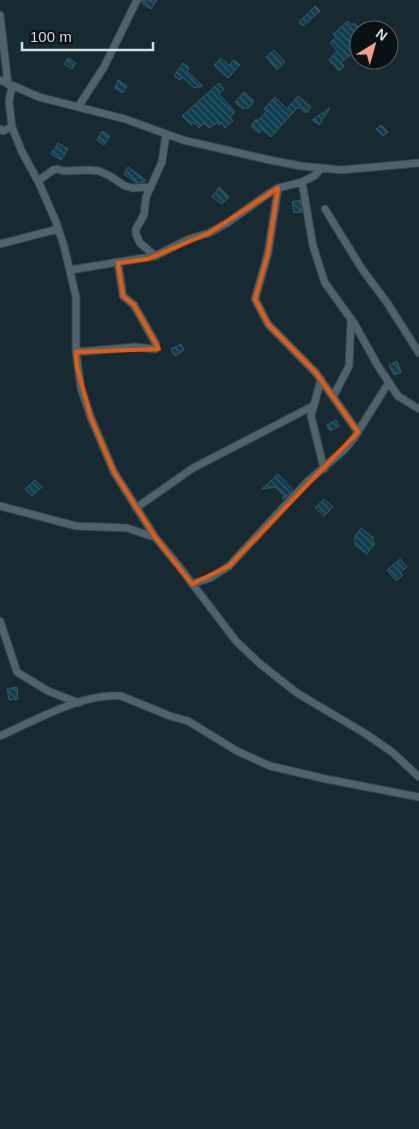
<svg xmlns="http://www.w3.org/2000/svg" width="419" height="1129" viewBox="0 0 419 1129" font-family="Helvetica,sans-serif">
<defs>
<pattern id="building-back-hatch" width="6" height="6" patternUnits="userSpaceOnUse" patternTransform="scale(1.25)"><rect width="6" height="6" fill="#0d3e4f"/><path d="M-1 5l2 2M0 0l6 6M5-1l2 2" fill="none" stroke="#2f5968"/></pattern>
</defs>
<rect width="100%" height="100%" fill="#172931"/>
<path fill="url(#building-back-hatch)" stroke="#40545d" d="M142 0H157L151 9 141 3Z
M315 6 320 11 303 26 299 22Z
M348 21 352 25 354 23 359 28V50L341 62 344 66 339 71 329 60 337 51 330 43 336 37 333 34Z
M274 50 285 62 277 70 266 57Z
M68 58 76 63 72 69 64 64Z
M221 58 229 65 234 60 240 65 228 78 214 65Z
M183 63 189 68 187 71 203 86 194 88 182 77 180 80 174 76Z
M118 80 127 86 123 93 115 88Z
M219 83 224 89 219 94 235 112 230 117 233 121 225 128 222 123 219 125 218 122 209 128 204 123 199 128 193 122 191 125 182 116Z
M244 92 253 100V103L247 109 245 107 243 109 235 102Z
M298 96 311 107 306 113 298 107 271 137 262 129 259 133 251 126 256 119 258 121 267 111 264 109 275 97 287 109Z
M330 108 319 125 312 120Z
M381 125 388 132 383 136 376 129Z
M102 131 110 136 104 145 97 140Z
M58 143 68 149 61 160 51 154Z
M128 167 146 180 144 182 136 183 124 174Z
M219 187 229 197 222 204 212 197Z
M300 200 302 212 294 213 292 202Z
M181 344 184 350 175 356 171 349Z
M397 361 401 372 394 375 389 365Z
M336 420 339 426 330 431 327 425Z
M278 474 293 490 284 499 282 498 285 496 275 487 262 489Z
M35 480 42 487 32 496 25 489Z
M324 499 333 507 324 516 315 508Z
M361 528 374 538 372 541 375 543 367 554 355 545V536Z
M400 559 407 567 400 572 403 575 396 581 387 570Z
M17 687 18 699 9 700 7 689Z"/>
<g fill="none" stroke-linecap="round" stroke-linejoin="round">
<defs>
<path id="street" d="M0 15 8 84
M0 80 39 97 125 119 183 140 265 159 301 166 341 170 419 163
M12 86 9 102 12 127 22 152 39 183 56 222 64 246 76 297V352L81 388 91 418 114 472 155 537 178 565 236 641 259 663 297 693 366 734 392 752 419 777
M78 107 104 67 137 0
M0 129 3 131 12 127
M38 181 53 170 57 169 64 171 90 170 99 171 110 176 125 186 133 188 151 187
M302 182 313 246 325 283 354 323 378 366 398 396 419 409
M278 188 268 253 255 299 268 324 316 373 358 432
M325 209 362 269 388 304 419 353
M0 244 58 229
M155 256 140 243 136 234V229L144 215 146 197 162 162 166 134
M70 270 155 256 189 239 209 233 227 223 268 194 278 188 302 182 314 176 322 168
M76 352 136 347 155 349 156 344 134 305 123 296 118 263
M321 379 311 416 324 469
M333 397 349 366 351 319
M0 506 76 526 127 528 154 537
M136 508 193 468 313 406
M192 584 210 578 229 566 307 482 345 449 354 438 389 382
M0 621 17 672 48 691 79 703
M0 736C34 721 84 692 121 696L170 716 188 721 237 751 270 766 326 779 419 797"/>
</defs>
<use href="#street" stroke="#344349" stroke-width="9"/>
<use href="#street" stroke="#4f636c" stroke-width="7"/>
</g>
<path fill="none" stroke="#e8590c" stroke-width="4" stroke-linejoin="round" d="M278 188 268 253 255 299 268 324 316 373 358 432 229 566 192 584 155 537 114 472 91 418 77 367 76 352 159 349 134 305 123 296 118 263 148 259 209 233Z"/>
<g transform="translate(374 45) rotate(37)"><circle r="24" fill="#091114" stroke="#5a6367"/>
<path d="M0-4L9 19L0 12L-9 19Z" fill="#f49e8a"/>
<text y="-8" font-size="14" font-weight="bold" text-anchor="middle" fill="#d3dee3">N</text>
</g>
<path d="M22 42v8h131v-8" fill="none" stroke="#d3dee3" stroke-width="2.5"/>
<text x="30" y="42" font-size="15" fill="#d3dee3" stroke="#091114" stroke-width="4" paint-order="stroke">100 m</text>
</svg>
